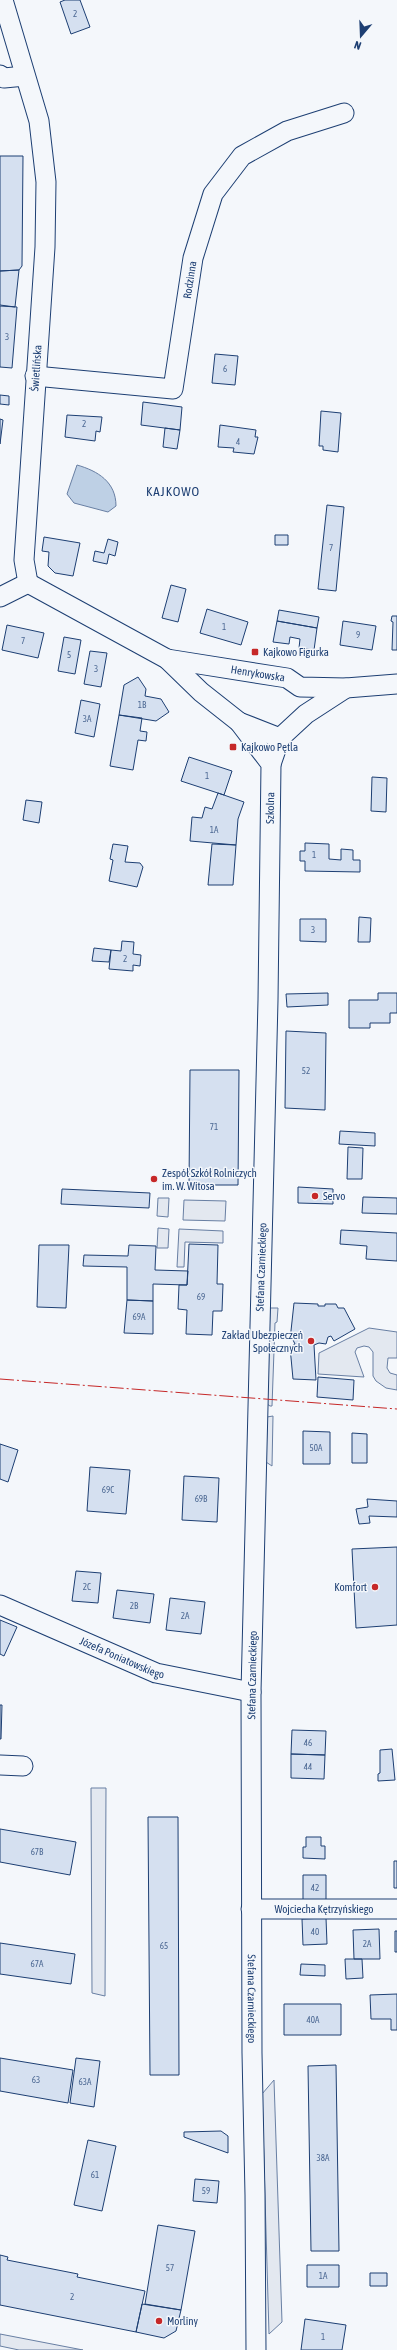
<svg xmlns="http://www.w3.org/2000/svg" width="397" height="2350" viewBox="0 0 397 2350" font-family="'Asap Condensed',sans-serif">
<rect width="100%" height="100%" fill="#f4f7fb"/>
<path fill="#e3e8f0" stroke="#687fa3" d="M158 1198H169L168 1217 157 1216Z
M184 1200 226 1201 225 1221 183 1220Z
M158 1228 169 1229 168 1248H157Z
M179 1229 223 1231V1243L185 1242 184 1267H177Z
M270 1308H278L277 1322 275 1323 272 1406H270L267 1404Z
M369 1328 397 1332V1358H388L387 1368 390 1373 397 1375V1390L386 1388 376 1381 373 1376V1352L369 1347 364 1346 357 1348 355 1352 364 1377 318 1374 319 1353Z
M273 1416 272 1466 266 1462 267 1417Z
M91 1788H106L105 1996 92 1993Z
M274 2080 282 2322 269 2334 262 2094Z
M0 2334 83 2350H19L0 2346Z"/>
<path fill="#bed0e5" stroke="#687fa3" d="M77 465C98 471 116 482 116 506L108 512 74 503 67 494Z"/>
<path fill="#d5e0f0" stroke="#1d3f73" d="M65 0H80L90 27 71 34 60 2Z
M0 156H23L22 266 19 270 0 271Z
M19 270 15 307 0 305V271Z
M0 306 17 307 12 368 0 367Z
M215 354 238 356 235 385 212 383Z
M0 395 9 396V405L0 404Z
M143 402 182 407 180 430 141 425Z
M321 411 341 413 338 452 323 450V446H319Z
M67 415 102 417 100 432 96 431 95 441 65 437Z
M0 419 3 420 0 444Z
M220 425 256 430 255 437H258L254 454 233 452 234 448 218 447Z
M165 428 180 430 177 449 163 447Z
M327 505 344 507 336 591 318 589Z
M275 535H288V545H275Z
M44 537 80 543 73 576 55 573 48 566 49 552 42 551Z
M108 539 118 542 115 556 109 554 107 564 93 561 95 551 104 553Z
M171 585 186 589 178 622 162 618Z
M207 609 248 622 241 645 200 633Z
M279 610 319 617 317 628 277 621Z
M392 616H397V650H392L393 622 391 621Z
M277 621 317 628 314 650 299 648 300 639 290 637 289 644 273 642Z
M343 621 376 626 372 650 340 645Z
M7 625 44 633 38 658 2 650Z
M64 637 81 640 75 674 58 671Z
M90 651 107 653 101 687 84 684Z
M138 677 146 689 145 696 161 699 169 712 156 721 119 715 124 685Z
M81 700 100 704 94 737 75 733Z
M119 715 142 718 140 731 147 732 146 741 138 740 133 770 110 766Z
M189 757 232 771 224 795 181 781Z
M372 777 387 778 386 812 371 811Z
M218 793 244 802 238 819 236 845 190 841 192 817 202 818 205 807 212 809Z
M26 800 42 802 39 823 23 820Z
M305 843 329 844V859L341 860V849L353 850V860H360V872L305 871V861H300V851H305Z
M113 844 128 846 125 862 140 863 143 867 137 887 109 881 113 860 110 859Z
M212 844 236 845 233 885H208Z
M359 917 371 918 370 942H358Z
M300 919H326V942L300 941Z
M122 941 134 942 133 954 141 955 140 966 133 965V971L109 969 111 950 121 951Z
M94 948 111 950 109 962 92 961Z
M328 993V1005L287 1007 286 994Z
M378 993H397V1013H390V1023H370V1028H349V1000H378Z
M286 1031 326 1033 325 1110 285 1108Z
M190 1070H239L238 1185H189Z
M340 1131 375 1133V1146L339 1144Z
M348 1147 363 1148 362 1179H347Z
M298 1187 333 1189V1204L298 1203Z
M62 1189 150 1193 149 1208 61 1204Z
M363 1197 397 1198V1214L362 1213Z
M341 1230 397 1233V1261L366 1259 367 1246 340 1244Z
M189 1244 218 1245 217 1284H223L222 1311H213L212 1335 186 1334 187 1310 178 1309 179 1285H187Z
M39 1245H69L66 1308 37 1307Z
M129 1245 156 1246 155 1270 188 1271 187 1285 153 1284V1301L127 1300V1267L83 1266 84 1255 128 1256Z
M127 1300 153 1301V1334L124 1333Z
M294 1303 318 1304V1306H325V1304H336L338 1308H344L355 1329 334 1341 331 1336 328 1337 326 1344 319 1343 314 1345 316 1380 293 1379 290 1347 295 1344 292 1338 290 1340Z
M318 1377 354 1380 353 1400 317 1397Z
M303 1431 330 1432V1464H303Z
M352 1433 367 1434V1463H352Z
M0 1444 18 1450 8 1482 0 1479Z
M90 1467 130 1470 126 1514 87 1511Z
M184 1476 219 1478 217 1522 182 1520Z
M367 1499 397 1501V1517L369 1516 370 1523 359 1524 356 1509 368 1507Z
M397 1547V1625L356 1628 352 1549Z
M76 1571 101 1573 98 1603 72 1601Z
M117 1590 154 1594 150 1623 113 1618Z
M170 1598 205 1602 201 1634 166 1630Z
M0 1620 17 1627 4 1656 0 1654Z
M0 1705H2L1 1739H0Z
M292 1730 326 1731 325 1755 291 1754Z
M392 1749 395 1780 378 1781V1774L380 1773V1750Z
M291 1754 325 1755 324 1779 291 1778Z
M148 1817H178L179 2075H150Z
M0 1829 76 1842 70 1875 0 1862Z
M306 1837H321V1846H325V1859L303 1858V1847H306Z
M394 1861H397V1888H394Z
M303 1875H326V1901H303Z
M326 1918 327 1944 303 1945 302 1919Z
M379 1929 380 1959H354L353 1930Z
M395 1931H397V1952H395Z
M0 1943 75 1954 71 1984 0 1974Z
M345 1959H362L363 1978 346 1979Z
M301 1964 325 1965V1976L300 1975Z
M397 1994V2030H391V2019H371L370 1995Z
M284 2004H341V2035H284Z
M0 2058 73 2070 68 2103 0 2091Z
M76 2058 100 2061 94 2107 70 2103Z
M336 2065 339 2251H311L308 2066Z
M221 2131 228 2136V2153L184 2137V2132Z
M88 2140 116 2146 102 2211 74 2205Z
M195 2179 219 2181 217 2203 193 2201Z
M158 2225 195 2231 181 2310 145 2304Z
M0 2255 8 2257 7 2260 78 2274 77 2277 145 2291 136 2332 0 2305Z
M307 2265H339V2287H307Z
M370 2273H387V2286H370Z
M142 2304 181 2310 176 2331 164 2338 136 2332Z
M305 2319 346 2325 342 2350H301Z"/>
<g fill="none" stroke-linecap="round" stroke-linejoin="round">
<defs>
<g id="minor">
<path d="M3 0 39 121 46 182 45 247 24 560 28 583"/>
<path d="M0 75 4 78 25 76"/>
<path id="s1" d="M35 376 173 389 193 258 213 194 242 156 287 131 344 113"/>
<path id="s2" d="M28 583 167 659 201 692 239 722 271 764 268 1000 251 1692 252 2053 255 2195 256 2350"/>
<path d="M0 597 28 583"/>
<path id="s3" d="M167 659 287 678 300 687 346 688 397 684"/>
<path d="M239 722 280 738"/>
<path d="M271 764 280 738 306 714 346 688"/>
<path id="s4" d="M0 1605 156 1673 251 1692"/>
<path d="M0 1765 23 1766"/>
<path id="s5" d="M251 1909H397"/>
</g>
</defs>
<use href="#minor" stroke="#1d3f73" stroke-width="21"/>
<use href="#minor" stroke="#f4f7fb" stroke-width="19"/>
<path stroke="#c62828" stroke-width="1" stroke-dasharray="14 3 2 3" stroke-linecap="butt" d="M0 1379 397 1409"/>
</g>
<g fill="#c62828" stroke="#f4f7fb" stroke-width="1.5">
<rect x="251" y="648" width="8" height="8" rx="2"/>
<rect x="229" y="743" width="8" height="8" rx="2"/>
<circle cx="154" cy="1179" r="4"/>
<circle cx="315" cy="1196" r="4"/>
<circle cx="311" cy="1341" r="4"/>
<circle cx="375" cy="1587" r="4"/>
<circle cx="159" cy="2321" r="4"/>
</g>
<g text-anchor="middle" stroke-width="3" stroke-linejoin="round" paint-order="stroke">
<g font-size="9" fill="#4b6792">
<text x="75" y="17">2</text>
<text x="7" y="340">3</text>
<text x="225" y="372">6</text>
<text x="84" y="427">2</text>
<text x="238" y="445">4</text>
<text x="331" y="551">7</text>
<text x="224" y="630">1</text>
<text x="358" y="638">9</text>
<text x="23" y="644">7</text>
<text x="69" y="658">5</text>
<text x="96" y="672">3</text>
<text x="142" y="708">1B</text>
<text x="87" y="722">3A</text>
<text x="207" y="779">1</text>
<text x="214" y="833">1A</text>
<text x="314" y="858">1</text>
<text x="313" y="933">3</text>
<text x="125" y="962">2</text>
<text x="306" y="1074">52</text>
<text x="214" y="1130">71</text>
<text x="201" y="1300">69</text>
<text x="139" y="1320">69A</text>
<text x="316" y="1451">50A</text>
<text x="108" y="1493">69C</text>
<text x="201" y="1502">69B</text>
<text x="87" y="1590">2C</text>
<text x="134" y="1609">2B</text>
<text x="185" y="1619">2A</text>
<text x="308" y="1746">46</text>
<text x="308" y="1770">44</text>
<text x="37" y="1855">67B</text>
<text x="315" y="1891">42</text>
<text x="315" y="1935">40</text>
<text x="367" y="1947">2A</text>
<text x="164" y="1949">65</text>
<text x="37" y="1967">67A</text>
<text x="313" y="2023">40A</text>
<text x="36" y="2083">63</text>
<text x="85" y="2085">63A</text>
<text x="323" y="2161">38A</text>
<text x="95" y="2178">61</text>
<text x="206" y="2194">59</text>
<text x="170" y="2271">57</text>
<text x="323" y="2279">1A</text>
<text x="72" y="2300">2</text>
<text x="323" y="2340">1</text>
</g>
<g font-size="11" fill="#1d3f73" stroke="#f4f7fb">
<text dy="4" stroke="none"><textPath href="#s1" startOffset="249">Rodzinna</textPath></text>
<text transform="translate(36 368) rotate(-86)" y="4">Świetlińska</text>
<text dy="4" stroke="none"><textPath href="#s3" startOffset="92">Henrykowska</textPath></text>
<text transform="translate(270 808) rotate(-89)" y="4">Szkolna</text>
<text transform="translate(261 1267) rotate(-88)" y="4">Stefana Czarnieckiego</text>
<text dy="4" stroke="none"><textPath href="#s4" startOffset="133">Józefa Poniatowskiego</textPath></text>
<text transform="translate(252 1675) rotate(-89)" y="4">Stefana Czarnieckiego</text>
<text dy="4" stroke="none"><textPath href="#s5" startOffset="73">Wojciecha Kętrzyńskiego</textPath></text>
<text dy="4" stroke="none"><textPath href="#s2" startOffset="1542">Stefana Czarnieckiego</textPath></text>
</g>
<g font-size="11" fill="#1d3f73" stroke="#f4f7fb" text-anchor="start">
<text x="263" y="656">Kajkowo Figurka</text>
<text x="241" y="751">Kajkowo Pętla</text>
<text x="162" y="1177">Zespół Szkół Rolniczych<tspan x="162" dy="13">im. W. Witosa</tspan></text>
<text x="323" y="1200">Servo</text>
<text x="303" y="1339" text-anchor="end">Zakład Ubezpieczeń<tspan x="303" dy="13">Społecznych</tspan></text>
<text x="367" y="1591" text-anchor="end">Komfort</text>
<text x="167" y="2325">Morliny</text>
</g>
<g font-size="13" letter-spacing="1" fill="#1d3f73" stroke="#f4f7fb">
<text x="173" y="496">KAJKOWO</text>
</g>
</g>
<g transform="translate(361 36) rotate(199)" stroke="#f4f7fb" stroke-width="3" paint-order="stroke">
<path d="M0-3L7 15L0 10L-7 15Z" fill="#1d3f73"/>
<text y="-6" font-size="11" font-weight="bold" text-anchor="middle" fill="#1d3f73">N</text>
</g>
</svg>
